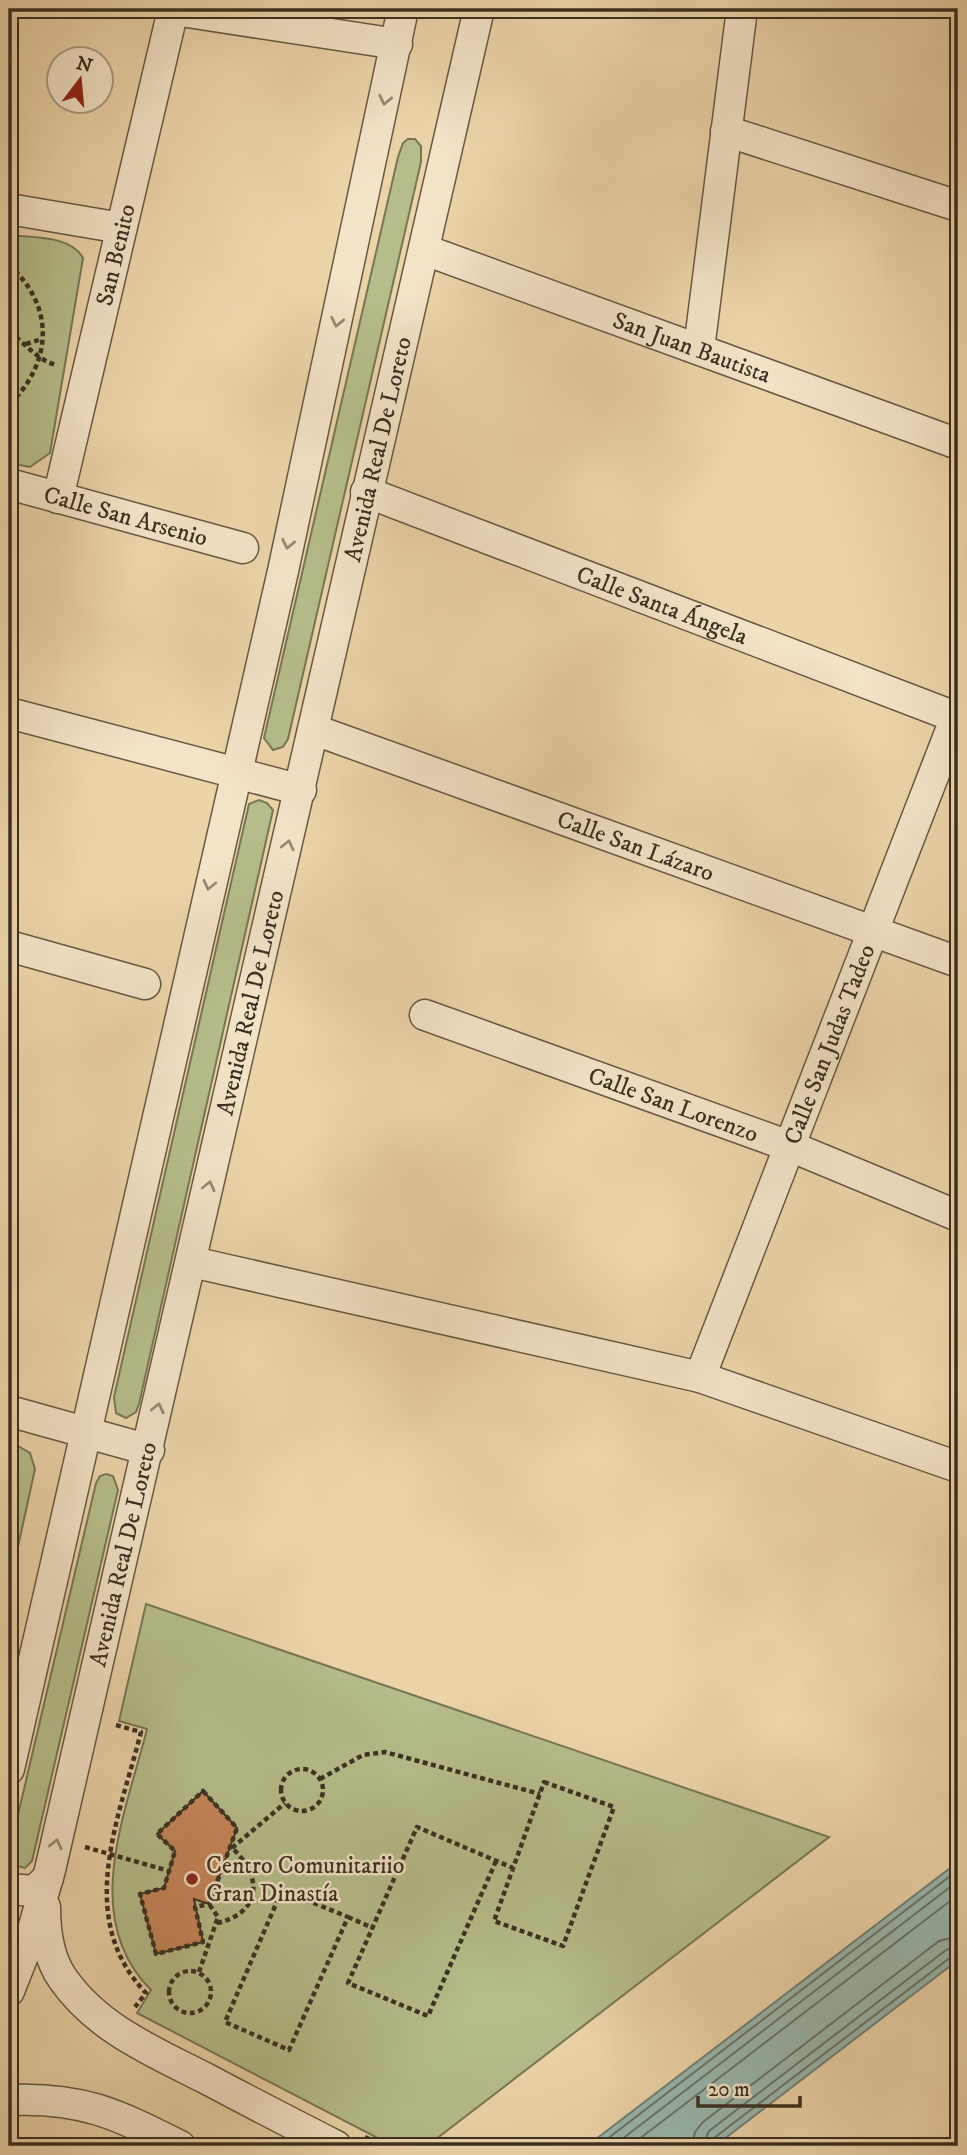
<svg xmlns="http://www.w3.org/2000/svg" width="967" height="2155" viewBox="0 0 967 2155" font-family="'IM FELL DW Pica',serif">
<rect width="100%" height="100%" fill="#ecd4a9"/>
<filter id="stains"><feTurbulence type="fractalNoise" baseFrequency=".00286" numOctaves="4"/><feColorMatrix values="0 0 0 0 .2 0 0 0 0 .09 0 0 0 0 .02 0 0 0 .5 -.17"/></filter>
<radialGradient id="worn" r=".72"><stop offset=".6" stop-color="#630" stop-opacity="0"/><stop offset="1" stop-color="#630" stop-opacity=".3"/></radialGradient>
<path fill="#b5bd8a" stroke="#787656" stroke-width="2" d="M408 139H415L421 146V162L288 739 283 747 273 750 264 738 398 157 403 143Z
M9 235C32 238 71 235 83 258L50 453 30 467 9 463Z
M259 800 267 803 273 810 139 1404 136 1412 126 1418 116 1413 114 1397 249 804Z
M9 1441 30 1453 35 1469 9 1588Z
M106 1474 113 1476 118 1490 32 1861 25 1868 10 1864 9 1853 96 1483 100 1476Z
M146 1604 829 1837 427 2146H393L137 2013 151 1990C79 1918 126 1813 147 1729L119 1721Z"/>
<path fill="#99b7ae" stroke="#738176" stroke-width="2" d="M958 1862V1960L715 2146H587Z"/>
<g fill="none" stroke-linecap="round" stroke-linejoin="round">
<path stroke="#6a7468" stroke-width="2" d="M598 2146 958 1870
M613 2146 958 1881
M630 2146 958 1895
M692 2146 695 2132 703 2122 939 1941 958 1936
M702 2146 709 2131 946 1950 958 1946
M711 2146 714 2138 951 1957 958 1955"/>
</g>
<path fill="#c7865a" stroke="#3b3021" stroke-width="2" d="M203 1791 237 1828 209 1904 194 1899 203 1942 156 1954 140 1894 164 1888 175 1851 157 1834Z"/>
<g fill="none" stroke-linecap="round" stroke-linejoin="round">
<defs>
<g id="street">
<path d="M168 9 397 44"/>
<path d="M726 131 958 206"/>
<path d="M9 209 121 228"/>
<path id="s1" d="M425 250 958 444"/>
<path d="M699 349 742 9"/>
<path id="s2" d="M9 484 243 548"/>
<path id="s3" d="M366 492 958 718"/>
<path id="s4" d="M58 498 173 10"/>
<path d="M9 713 301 790"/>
<path id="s5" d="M315 730 958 962"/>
<path d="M9 946 145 984"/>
<path id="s6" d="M425 1015 792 1147 958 1216"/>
<path d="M192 1262 700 1377 958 1467"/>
<path id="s7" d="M700 1377 958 712"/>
<path d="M9 1411 149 1450"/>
<path d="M9 1769 283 571 403 9"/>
<path d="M9 1889 34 1891 48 1878"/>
<path d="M45 1907C45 1932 48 1958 63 1979 98 2029 154 2052 207 2079 250 2102 293 2124 336 2146"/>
<path id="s8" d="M9 1991 32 1933 50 1870 479 9"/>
<path d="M9 2100C83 2097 116 2114 180 2146"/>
</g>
</defs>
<use href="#street" stroke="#675943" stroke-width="33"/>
<path stroke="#3b3021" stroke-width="4.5" stroke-dasharray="5 3.5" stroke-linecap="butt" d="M9 265C56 307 52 363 9 405
M9 332C27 344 35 359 56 365
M26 344 42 339
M116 1725 141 1732C119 1819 74 1918 146 1993L135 2007
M281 1790a21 21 0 1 1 42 0a21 21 0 1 1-42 0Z
M320 1779 363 1755 385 1752 540 1794
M544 1782 614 1807 563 1946 494 1921Z
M203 1791 237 1828 209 1904 195 1907 203 1942 156 1954 140 1894 164 1888 175 1851 157 1834Z
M85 1847 169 1871
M232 1848 285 1803
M496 1861 428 2016 348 1983 417 1827 513 1868
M282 1890 348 1917 289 2050 225 2022Z
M348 1917 373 1928
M217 1923C262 1913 263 1876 232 1848
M169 1992a21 21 0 1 1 42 0a21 21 0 1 1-42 0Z
M199 1972 218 1917 209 1904
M365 2137 382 2146"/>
<use href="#street" stroke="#f3e3c7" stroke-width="30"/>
</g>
<defs><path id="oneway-chevron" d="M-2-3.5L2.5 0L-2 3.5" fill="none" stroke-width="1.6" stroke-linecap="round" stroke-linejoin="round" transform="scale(1.75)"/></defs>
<g stroke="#978a74">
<use href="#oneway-chevron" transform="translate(385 100) rotate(102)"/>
<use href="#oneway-chevron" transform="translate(337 322) rotate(102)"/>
<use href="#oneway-chevron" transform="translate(288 544) rotate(102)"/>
<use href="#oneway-chevron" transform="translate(288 845) rotate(-77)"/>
<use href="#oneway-chevron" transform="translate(209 885) rotate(103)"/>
<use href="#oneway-chevron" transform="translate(209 1186) rotate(-77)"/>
<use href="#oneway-chevron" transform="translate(158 1408) rotate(-77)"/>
<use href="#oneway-chevron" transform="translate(56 1844) rotate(-77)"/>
</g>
<circle fill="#8f2418" stroke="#f3e3c7" stroke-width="2.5" cx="192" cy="1879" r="7"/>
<g text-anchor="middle" stroke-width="5" stroke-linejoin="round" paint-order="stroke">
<g font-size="24" fill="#3b3021" stroke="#f3e3c7">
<text dy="8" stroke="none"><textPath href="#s4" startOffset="250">San Benito</textPath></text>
<text dy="8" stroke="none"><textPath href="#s1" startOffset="284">San Juan Bautista</textPath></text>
<text dy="8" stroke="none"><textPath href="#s8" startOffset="1586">Avenida Real De Loreto</textPath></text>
<text dy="8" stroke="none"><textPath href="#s2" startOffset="121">Calle San Arsenio</textPath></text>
<text dy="8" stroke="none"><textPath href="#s3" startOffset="317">Calle Santa Ángela</textPath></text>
<text dy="8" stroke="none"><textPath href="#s5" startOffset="341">Calle San Lázaro</textPath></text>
<text dy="8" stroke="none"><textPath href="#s8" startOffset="1018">Avenida Real De Loreto</textPath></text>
<text dy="8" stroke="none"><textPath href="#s7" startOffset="357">Calle San Judas Tadeo</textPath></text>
<text dy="8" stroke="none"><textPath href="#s6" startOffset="264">Calle San Lorenzo</textPath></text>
<text dy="8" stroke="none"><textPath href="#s8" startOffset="452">Avenida Real De Loreto</textPath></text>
</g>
<g font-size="24" fill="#3b3021" stroke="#f3e3c7" text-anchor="start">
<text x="206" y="1873">Centro Comunitariio<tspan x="206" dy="28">Gran Dinastía</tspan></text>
</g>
</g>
<rect width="967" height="2155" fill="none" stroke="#ecd4a9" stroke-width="35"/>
<rect x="10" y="10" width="946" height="2134" fill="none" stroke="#3b3021" stroke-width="3.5"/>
<rect x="18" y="18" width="932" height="2120" fill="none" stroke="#3b3021" stroke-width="2"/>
<g transform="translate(80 80) rotate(16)"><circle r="33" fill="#f3e3c7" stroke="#a99b85" stroke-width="2"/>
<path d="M0-5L12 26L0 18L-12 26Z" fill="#8f2418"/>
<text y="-10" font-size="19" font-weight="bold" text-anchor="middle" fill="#3b3021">N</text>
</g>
<path d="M698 2096v10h102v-10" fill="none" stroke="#3b3021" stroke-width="3.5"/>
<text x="708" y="2096" font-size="21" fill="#3b3021" stroke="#f3e3c7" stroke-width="5" paint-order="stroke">20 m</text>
<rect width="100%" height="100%" filter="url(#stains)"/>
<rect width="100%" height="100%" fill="url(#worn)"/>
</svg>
